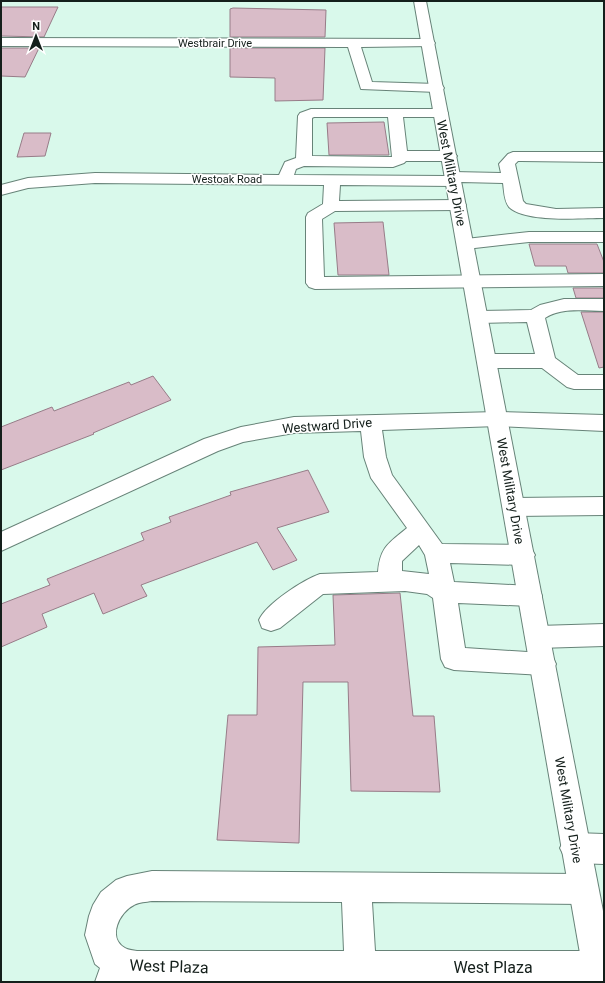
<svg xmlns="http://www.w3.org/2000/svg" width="605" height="983" viewBox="0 0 605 983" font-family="Roboto,sans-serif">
<rect width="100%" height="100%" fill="#d9f9eb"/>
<path fill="#d9bcc8" stroke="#977c88" d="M1 7H58L44 37 1 36Z
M233 8 326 10 325 37H230V9Z
M1 48H39L25 77 1 76Z
M230 48H325L323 100 275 101V78L230 77Z
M384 122 389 155H329L327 123Z
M24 133H51L45 156 17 157Z
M383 222 389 275H338L334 223Z
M529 244H597L604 262V273H568L566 266H535Z
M573 288H604V298H576Z
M581 312H604V367L599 368Z
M153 376 171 400 93 433 94 434 1 470V427L52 407 54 411 129 382 131 385Z
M308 470 329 512 277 528 297 560 273 570 257 542 141 585 147 596 103 614 94 593 42 614 47 627 1 647V604L50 585 47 579 144 540 141 533 171 522 169 517 231 495 230 492Z
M400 593 413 716H434L440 792 351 791 348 682H303L299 843 217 840 228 715H257L258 647 335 645 333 595Z"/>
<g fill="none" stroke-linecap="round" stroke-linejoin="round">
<defs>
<path id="minor" d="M1 38 428 39 433 40 435 43 433 46 361 47 372 82 437 84 442 85 444 88 442 91 437 92 361 89 348 47 1 46Z
M311 109H441L446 110 448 113 446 116 441 117H403L407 151H449L454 153 457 156 454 159 449 161H406L404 163 393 167 304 166 296 169 294 175 446 176 447 174 453 172 501 173 499 164 508 154 513 152H604V162L521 161H518L515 164 523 201 526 204 556 209 604 208V218C582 218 525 223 509 207 504 201 504 190 503 183L461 182 460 184 454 186 340 185 339 201 458 200 464 202 466 205 464 208 458 210 335 211 322 219 324 277 604 274V286L315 289 309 287 306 283V217L308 213 323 204 324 185 95 183 28 188 1 195V185L28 178 95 173 279 175 285 162 296 158 298 116 300 113ZM314 117H388L392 157 312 156V118Z
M529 232H604V242H529L466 249 460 248 457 244 460 240 466 239Z
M564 299H604V311C584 311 562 307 545 318L555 358 578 375H604V389H574L567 387 542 368H487L480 366 477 361 480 356 487 354H535L527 322 479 323 472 321 470 317 472 313 479 311 531 310 540 305Z
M498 412 604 415V431L498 426 382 430 386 457 392 475 442 544 523 545 531 548 535 555 531 562 523 565 450 563 454 582 530 586 539 589 542 596 539 603 530 606 458 603 465 648 543 653 552 656 556 664 552 672 543 675 454 670 445 667 441 659 433 598 427 594 405 591 323 594 280 628 271 631 262 628 259 620C266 604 303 580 320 574L378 572C380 547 389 543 407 528L371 478 364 457 361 431 294 433 243 442 218 451 1 551V532L204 439 241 427 294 417ZM419 545 425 555 429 574 402 571V561Z
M604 497V515L514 516 506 513 503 507 506 501 514 498Z
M604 624V646L538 648 529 645 526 637 529 629 538 626Z
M575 833 604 834V864L575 863 565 858 560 848 565 838Z
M152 871 583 874 594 878 598 889 594 900 583 904 372 902 375 951H598L604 954V980L600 982H134L127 981V982H95L100 968 95 964 85 935 89 916 93 905 101 892 116 880 127 876ZM152 901 342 902 344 951H137C133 950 128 950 125 948 107 938 119 912 134 905 139 902 146 902 152 901Z"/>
<path id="major" d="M414 1H426L604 916V982H585Z"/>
</defs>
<use href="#minor" stroke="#678378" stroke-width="2"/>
<use href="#major" stroke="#678378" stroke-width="2"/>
<use href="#minor" fill="#fff" fill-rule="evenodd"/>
<use href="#major" fill="#fff" fill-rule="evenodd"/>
</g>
<g text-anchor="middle" stroke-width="3" stroke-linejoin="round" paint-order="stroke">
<g font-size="11" fill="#141f1b" stroke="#fff">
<text x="215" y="47">Westbrair Drive</text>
<text x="227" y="183">Westoak Road</text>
</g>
<g font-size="13" fill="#141f1b" stroke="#fff">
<text transform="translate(452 173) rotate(79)" y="5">West Military Drive</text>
<text transform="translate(327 425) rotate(-4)" y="5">Westward Drive</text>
<text transform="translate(511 491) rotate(80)" y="5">West Military Drive</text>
<text transform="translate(569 810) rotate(80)" y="5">West Military Drive</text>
</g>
<g font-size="16" fill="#141f1b" stroke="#fff">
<text transform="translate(169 966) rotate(2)" y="6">West Plaza</text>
<text x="493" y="973">West Plaza</text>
</g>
</g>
<rect width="605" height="983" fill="none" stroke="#141f1b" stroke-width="4"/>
<g transform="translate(36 36)" stroke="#ffffff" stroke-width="3" paint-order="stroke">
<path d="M0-3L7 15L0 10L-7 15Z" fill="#141f1b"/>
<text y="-6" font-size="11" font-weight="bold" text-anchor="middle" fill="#141f1b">N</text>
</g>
</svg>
